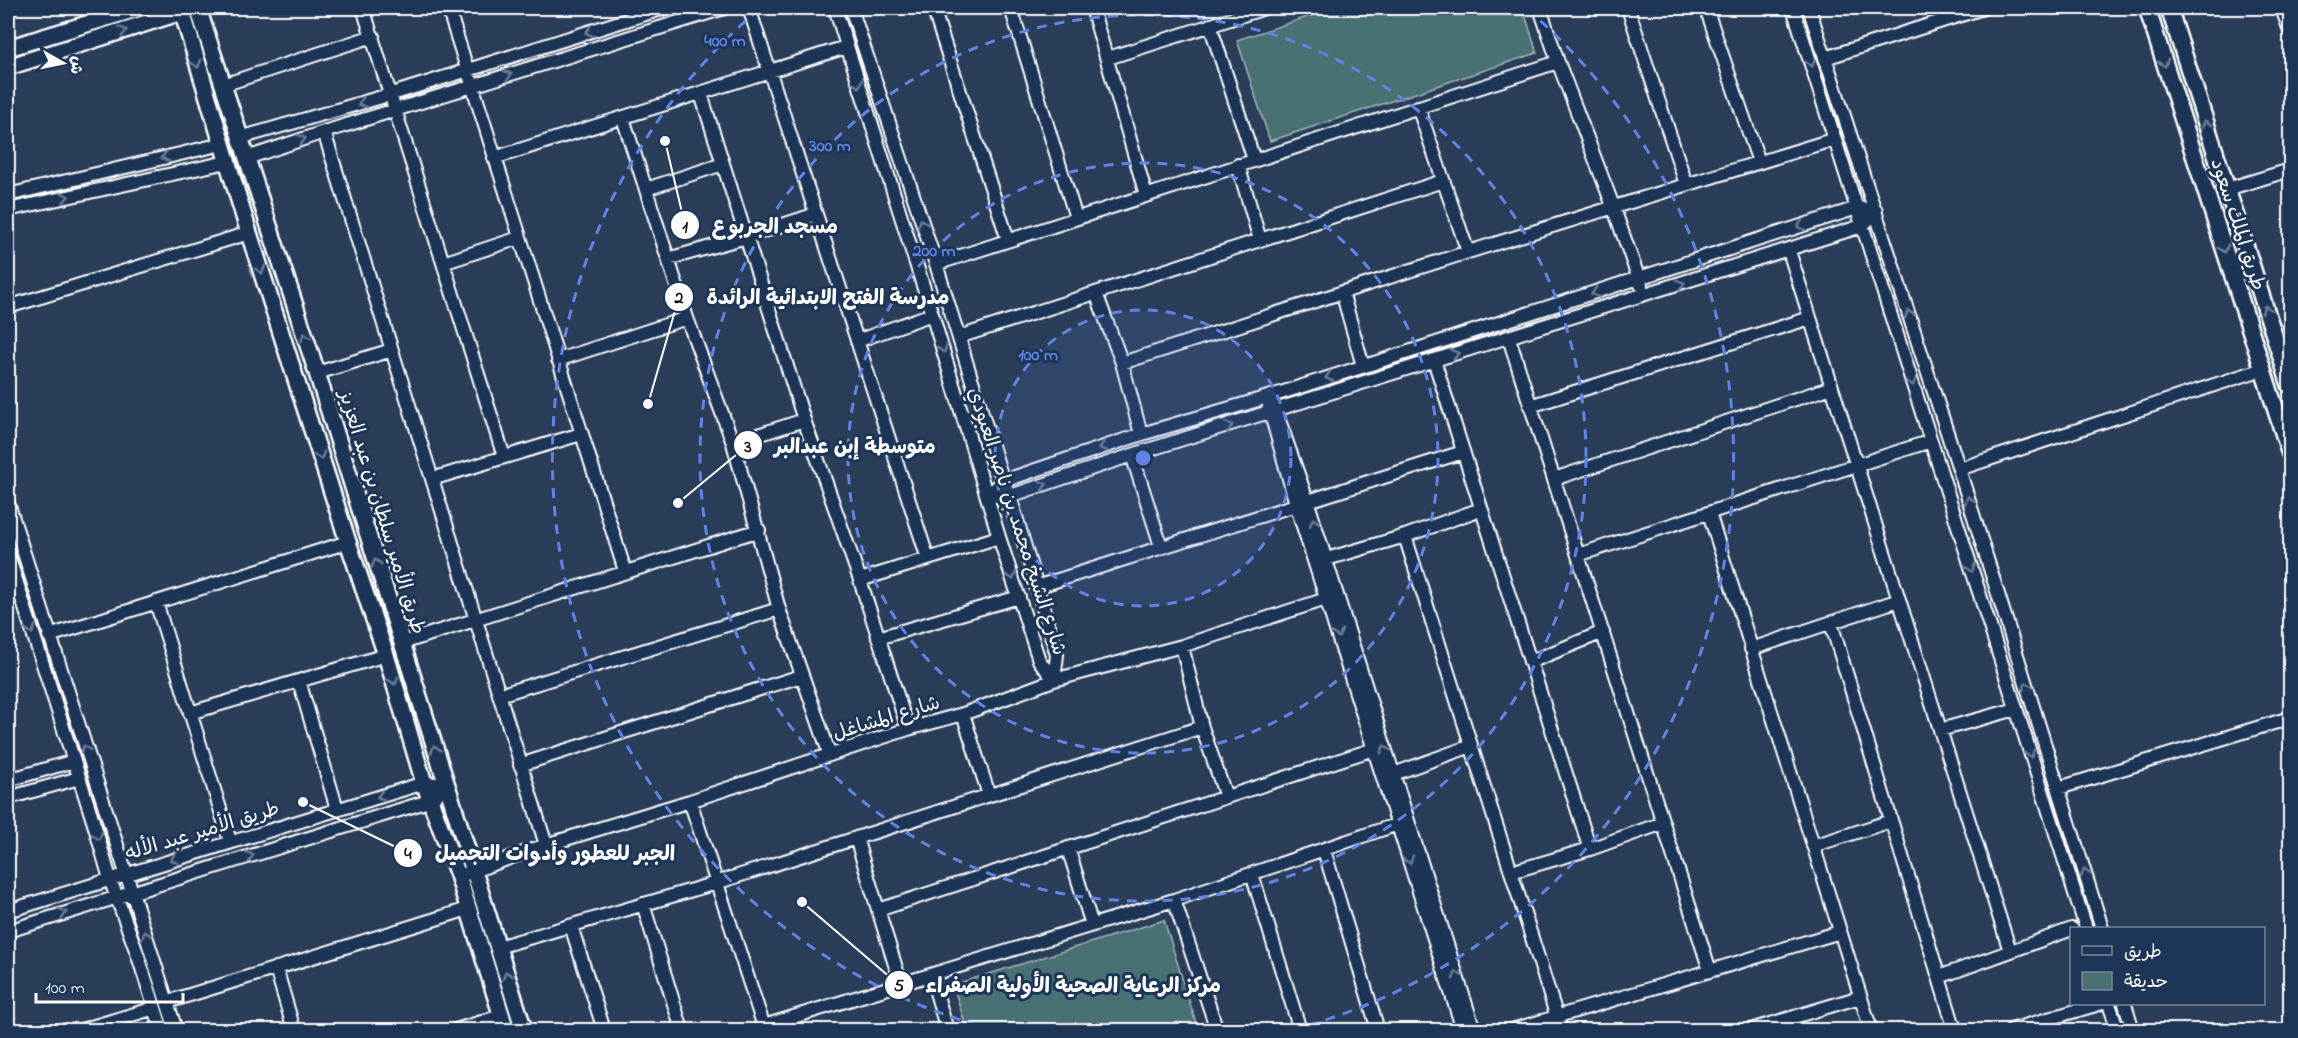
<svg xmlns="http://www.w3.org/2000/svg" width="2298" height="1038" viewBox="0 0 2298 1038" font-family="'Indie Flower','Playpen Sans Arabic',sans-serif">
<rect width="100%" height="100%" fill="#2a3e5a"/>
<filter id="ink" filterUnits="userSpaceOnUse"><feTurbulence type="fractalNoise" baseFrequency=".0167" numOctaves="2"/><feDisplacementMap in="SourceGraphic" scale="12" xChannelSelector="R" yChannelSelector="G"/><feConvolveMatrix kernelMatrix="1 2 1 2 8 2 1 2 1" color-interpolation-filters="sRGB"/></filter>
<g filter="url(#ink)">
<path fill="#4a7073" stroke="#a4b8b9" stroke-width="1.5" d="M1335 8H1523L1537 53 1270 141 1237 40Z
M1164 920 1196 1023 1170 1030H967L953 985Z"/>
<g fill="none" stroke-linecap="round" stroke-linejoin="round">
<defs>
<path id="minor" d="M363 8 504 457
M448 8 625 571
M749 8 928 559
M835 8 932 314 999 537 1039 660 1054 680
M851 8 936 264 1003 481 1010 496 1057 655 1054 680
M933 8 1008 240
M1011 8 1076 218
M1092 8 1146 195
M1540 8 1558 62 1613 206 1641 285
M1628 8 1686 184
M1706 8 1759 162
M1793 8 2086 928
M1809 8 1959 469 2102 928
M2282 8 2290 31
M1210 25 1254 160
M1108 58 1265 8
M1825 58 1983 8
M223 85 373 36
M701 94 804 420 860 580 908 729
M1418 107 1468 252
M623 118 687 318 733 443 779 609 830 755
M324 132 546 845
M240 138 392 94 664 8
M247 158 324 132 724 8
M494 158 846 47
M1238 165 1260 240
M646 189 723 164
M2227 189 2290 170
M8 195 222 144
M8 210 227 162
M1789 251 2010 951
M668 259 746 237 816 214
M443 263 519 238
M936 264 1558 62
M1342 292 1363 366
M1096 293 1122 363 1141 434
M8 307 249 233
M959 337 1443 181
M1509 338 1710 971
M857 341 932 314
M558 360 687 318
M1434 360 1590 849
M1122 363 1468 252 1835 139
M317 373 392 350
M1274 406 1307 500 1474 1030
M1530 406 1810 318
M1269 407 1296 504 1463 1030
M733 443 804 420
M1132 455 1161 546
M1959 469 2263 369
M432 479 581 434
M1554 479 1832 387
M987 495 1010 496 1132 455 1862 226 1868 220
M987 495 1003 481 1145 433 1268 397 1857 208 1876 210
M8 503 176 1030
M1709 513 1871 1030
M1405 536 1561 1030
M8 555 95 827 110 879 137 953 162 1030
M1578 555 1931 441
M1320 561 1405 536 1481 509
M860 580 999 537
M1036 587 1463 452
M156 602 230 841
M1831 623 1955 1030
M49 636 348 542
M878 638 1019 597
M402 643 759 530
M1182 646 1202 727 1226 797
M1751 649 1899 600
M1530 662 1603 632
M299 681 337 809
M499 695 779 609
M190 713 386 655
M963 714 989 795
M1940 730 2016 709
M520 765 801 676
M1388 776 1471 746
M8 780 74 761
M2059 788 2290 718
M8 798 79 778
M690 801 765 1030
M856 838 901 984
M1813 846 1891 821
M1068 848 1092 925
M1324 850 1378 1030
M1511 872 1590 849 1663 823
M465 874 546 845 690 801 908 729 963 714 1054 680 1182 646 1326 599
M1252 874 1300 1030
M1174 900 1217 1030
M643 904 682 1030
M878 910 1374 749
M8 911 424 783 446 785 432 800 8 931
M571 926 604 1030
M498 947 716 883 1202 727
M276 968 294 1030
M931 975 947 1030
M1939 977 2072 929
M167 1002 468 909
M2109 1004 2118 1030
M2125 1004 2133 1030
M764 1026 1174 900 1398 824
M81 1030 155 1008
M456 1030 501 1016
M1512 1030 1840 932
M1751 1030 1860 997
M2011 1030 2099 1004"/>
<path id="major" d="M181 8 249 233 348 542 386 655 424 783 458 875 506 1030
M198 8 317 373 524 1030
M2147 8 2290 454
M2169 8 2290 385
M8 48 139 8
M8 67 191 9"/>
</defs>
<use href="#minor" stroke="#fff" stroke-width="16"/>
<use href="#major" stroke="#fff" stroke-width="20"/>
<use href="#minor" stroke="#1d3557" stroke-width="12"/>
<use href="#major" stroke="#1d3557" stroke-width="15"/>
</g>
<defs><path id="oneway-chevron" d="M-2-3.5L2.5 0L-2 3.5" fill="none" stroke-width="1.6" stroke-linecap="round" stroke-linejoin="round" transform="scale(1.5)"/></defs>
<g stroke="#6c7c92">
<use href="#oneway-chevron" transform="translate(123 31) rotate(-17)"/>
<use href="#oneway-chevron" transform="translate(589 32) rotate(162)"/>
<use href="#oneway-chevron" transform="translate(1811 63) rotate(72)"/>
<use href="#oneway-chevron" transform="translate(2164 63) rotate(72)"/>
<use href="#oneway-chevron" transform="translate(197 64) rotate(73)"/>
<use href="#oneway-chevron" transform="translate(508 75) rotate(-17)"/>
<use href="#oneway-chevron" transform="translate(858 84) rotate(72)"/>
<use href="#oneway-chevron" transform="translate(362 103) rotate(164)"/>
<use href="#oneway-chevron" transform="translate(2206 124) rotate(-108)"/>
<use href="#oneway-chevron" transform="translate(302 139) rotate(-19)"/>
<use href="#oneway-chevron" transform="translate(165 157) rotate(167)"/>
<use href="#oneway-chevron" transform="translate(65 197) rotate(-12)"/>
<use href="#oneway-chevron" transform="translate(922 223) rotate(-108)"/>
<use href="#oneway-chevron" transform="translate(1801 226) rotate(162)"/>
<use href="#oneway-chevron" transform="translate(2224 249) rotate(72)"/>
<use href="#oneway-chevron" transform="translate(261 270) rotate(72)"/>
<use href="#oneway-chevron" transform="translate(1681 284) rotate(-17)"/>
<use href="#oneway-chevron" transform="translate(1595 293) rotate(163)"/>
<use href="#oneway-chevron" transform="translate(2266 309) rotate(-108)"/>
<use href="#oneway-chevron" transform="translate(1909 314) rotate(-108)"/>
<use href="#oneway-chevron" transform="translate(305 337) rotate(-108)"/>
<use href="#oneway-chevron" transform="translate(943 349) rotate(73)"/>
<use href="#oneway-chevron" transform="translate(1455 354) rotate(-16)"/>
<use href="#oneway-chevron" transform="translate(1329 377) rotate(162)"/>
<use href="#oneway-chevron" transform="translate(1912 382) rotate(72)"/>
<use href="#oneway-chevron" transform="translate(1229 426) rotate(-17)"/>
<use href="#oneway-chevron" transform="translate(1103 447) rotate(161)"/>
<use href="#oneway-chevron" transform="translate(320 456) rotate(72)"/>
<use href="#oneway-chevron" transform="translate(1043 485) rotate(-19)"/>
<use href="#oneway-chevron" transform="translate(1969 500) rotate(-107)"/>
<use href="#oneway-chevron" transform="translate(1314 522) rotate(-107)"/>
<use href="#oneway-chevron" transform="translate(376 563) rotate(-107)"/>
<use href="#oneway-chevron" transform="translate(1971 568) rotate(72)"/>
<use href="#oneway-chevron" transform="translate(1012 576) rotate(72)"/>
<use href="#oneway-chevron" transform="translate(31 630) rotate(72)"/>
<use href="#oneway-chevron" transform="translate(1338 634) rotate(72)"/>
<use href="#oneway-chevron" transform="translate(394 681) rotate(73)"/>
<use href="#oneway-chevron" transform="translate(2027 686) rotate(-107)"/>
<use href="#oneway-chevron" transform="translate(85 749) rotate(-108)"/>
<use href="#oneway-chevron" transform="translate(435 749) rotate(-108)"/>
<use href="#oneway-chevron" transform="translate(1385 749) rotate(-107)"/>
<use href="#oneway-chevron" transform="translate(2030 754) rotate(72)"/>
<use href="#oneway-chevron" transform="translate(381 796) rotate(164)"/>
<use href="#oneway-chevron" transform="translate(98 836) rotate(74)"/>
<use href="#oneway-chevron" transform="translate(250 856) rotate(-17)"/>
<use href="#oneway-chevron" transform="translate(174 859) rotate(163)"/>
<use href="#oneway-chevron" transform="translate(1409 860) rotate(72)"/>
<use href="#oneway-chevron" transform="translate(2085 873) rotate(-107)"/>
<use href="#oneway-chevron" transform="translate(63 913) rotate(-18)"/>
<use href="#oneway-chevron" transform="translate(146 935) rotate(-107)"/>
<use href="#oneway-chevron" transform="translate(507 975) rotate(-108)"/>
<use href="#oneway-chevron" transform="translate(1457 975) rotate(-107)"/>
</g>
</g>
<circle cx="1143" cy="458" r="148" fill="#6183e4" fill-opacity=".12"/>
<g fill="none" stroke="#6183e4" stroke-width="3" stroke-dasharray="10 8">
<circle cx="1143" cy="458" r="148"/>
<circle cx="1143" cy="458" r="295"/>
<circle cx="1143" cy="458" r="443"/>
<path d="M995 1030A591 591 0 0 1 759 9M1527 9A591 591 0 0 1 1291 1030"/>
</g>
<g text-anchor="middle" stroke-width="6" stroke-linejoin="round" paint-order="stroke">
<g font-size="20" fill="#fff" stroke="#1d3557">
<text transform="translate(2239 224) rotate(72)" y="7">طريق الملك سعود</text>
<text transform="translate(383 512) rotate(73)" y="7">طريق الأمير سلطان بن عبد العزيز</text>
<text transform="translate(1018 521) rotate(72)" y="7">شارع الشيخ محمد بن ناصر العبودي</text>
<text transform="translate(886 717) rotate(-17)" y="7">شارع المشاغل</text>
<text transform="translate(202 830) rotate(-17)" y="7">طريق الأمير عبد الأله</text>
</g>
</g>
<circle cx="1143" cy="458" r="9" fill="#6183e4" stroke="#1d3557" stroke-width="3"/>
<g font-size="18" text-anchor="middle" font-weight="bold" fill="#6183e4" stroke="#1d3557" stroke-width="6" stroke-linejoin="round" paint-order="stroke">
<text x="725" y="46">400 m</text>
<text x="830" y="151">300 m</text>
<text x="934" y="256">200 m</text>
<text x="1038" y="360">100 m</text>
</g>
<path fill="none" stroke="#fff" stroke-width="2" d="M665 141L685 225M648 404L679 297M678 503L748 445M303 802L408 853M802 902L899 985"/>
<g fill="#fff" stroke="#1d3557" stroke-width="2">
<circle cx="665" cy="141" r="6"/>
<circle cx="648" cy="404" r="6"/>
<circle cx="678" cy="503" r="6"/>
<circle cx="303" cy="802" r="6"/>
<circle cx="802" cy="902" r="6"/>
<circle cx="685" cy="225" r="15"/>
<circle cx="679" cy="297" r="15"/>
<circle cx="748" cy="445" r="15"/>
<circle cx="408" cy="853" r="15"/>
<circle cx="899" cy="985" r="15"/>
</g>
<g font-size="18" text-anchor="middle" font-weight="bold" fill="#111">
<text x="685" y="232">1</text>
<text x="679" y="303">2</text>
<text x="748" y="452">3</text>
<text x="408" y="859">4</text>
<text x="899" y="991">5</text>
</g>
<g font-size="21" text-anchor="middle" font-weight="bold" fill="#fff" stroke="#1d3557" stroke-width="6" stroke-linejoin="round" paint-order="stroke">
<text x="775" y="233">مسجد الجربوع</text>
<text x="828" y="304">مدرسة الفتح الابتدائية الرائدة</text>
<text x="855" y="453">متوسطة إبن عبدالبر</text>
<text x="555" y="860">الجبر للعطور وأدوات التجميل</text>
<text x="1073" y="992">مركز الرعاية الصحية الأولية الصفراء</text>
</g>
<rect width="2298" height="1038" fill="none" stroke="#1d3557" stroke-width="30"/>
<rect x="15" y="15" width="2268" height="1008" fill="none" stroke="#fff" stroke-width="2" filter="url(#ink)"/>
<rect x="2070" y="927" width="195" height="78" fill="#1d3557" stroke="#77869a" stroke-width="1.5"/>
<rect x="2082" y="946" width="30" height="9" fill="#1d3557" stroke="#77869a" stroke-width="1.5"/>
<text x="2124" y="957" font-size="18" fill="#ffffff">طريق</text>
<rect x="2082" y="972" width="30" height="18" fill="#4a7073" stroke="#77869a" stroke-width="1.5"/>
<text x="2124" y="987" font-size="18" fill="#ffffff">حديقة</text>
<g transform="translate(63 63) rotate(99)" stroke="#1d3557" stroke-width="4.5" paint-order="stroke">
<path d="M0-4.5L10 22L0 15L-10 22Z" fill="#ffffff"/>
<text y="-9" font-size="16" font-weight="bold" text-anchor="middle" fill="#ffffff">ش</text>
</g>
<path d="M36 993v9h147v-9" fill="none" stroke="#ffffff" stroke-width="3"/>
<text x="45" y="993" font-size="18" fill="#ffffff" stroke="#1d3557" stroke-width="4.5" paint-order="stroke">100 m</text>
</svg>
